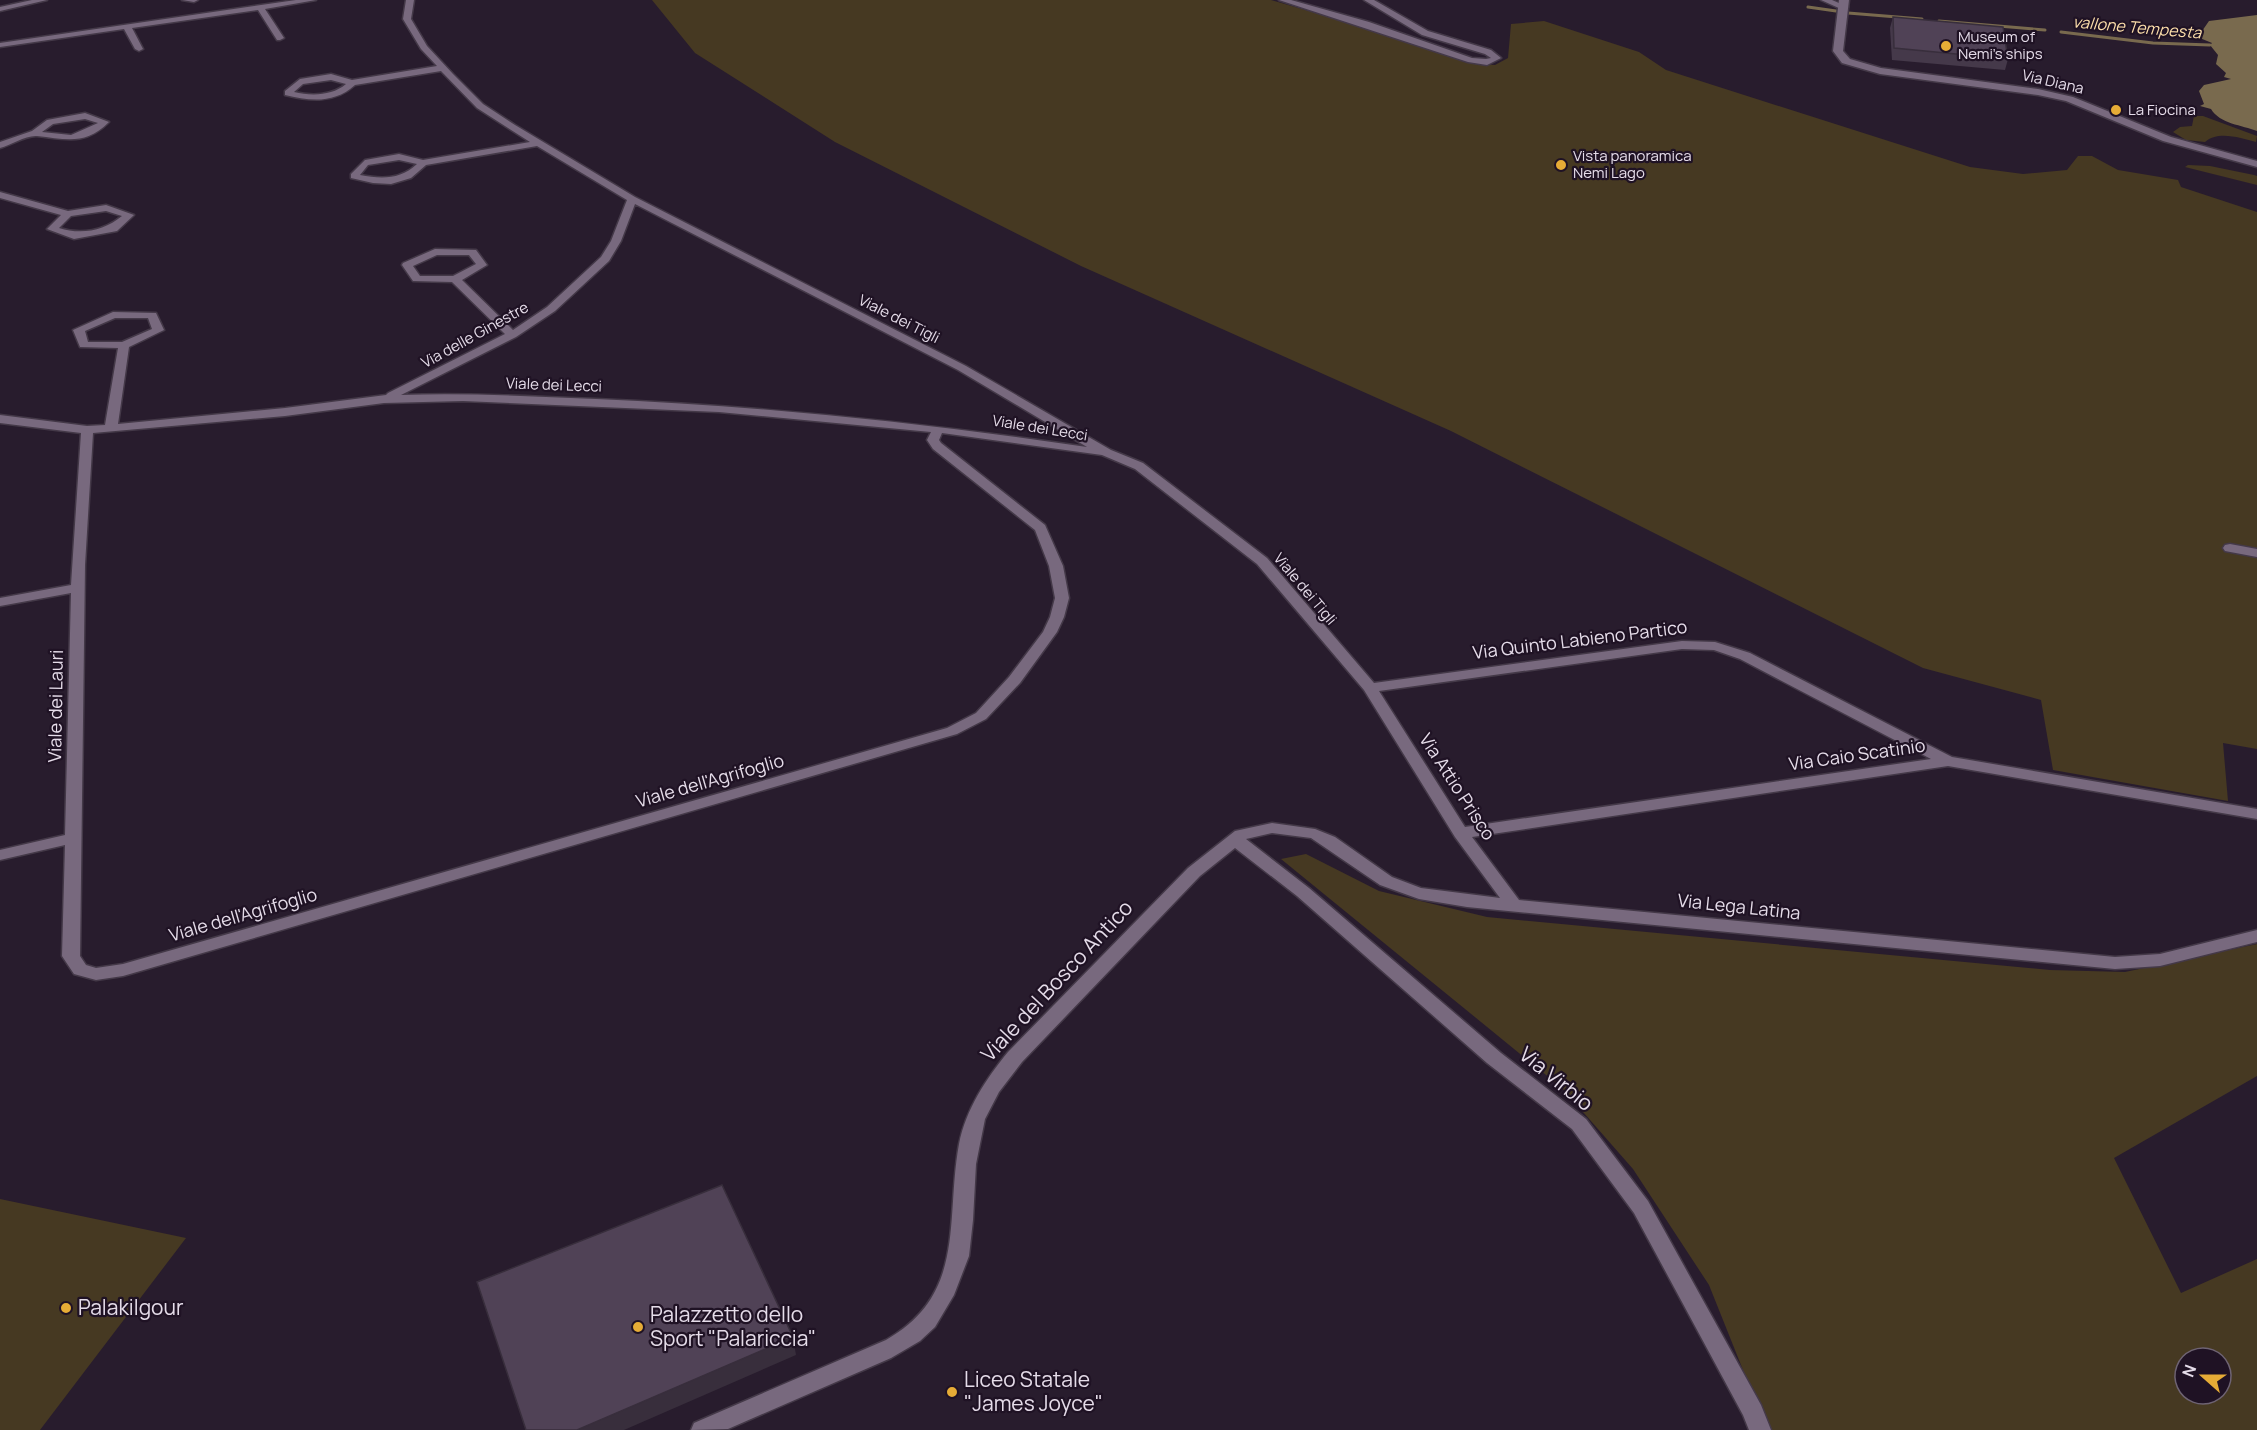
<svg xmlns="http://www.w3.org/2000/svg" width="2257" height="1430" viewBox="0 0 2257 1430" font-family="Manrope,sans-serif">
<rect width="100%" height="100%" fill="#281c2d"/>
<path fill="#463922" fill-rule="evenodd" d="M652 0H1271L1410 40 1472 63 1495 65 1508 58 1511 24 1544 21 1639 52 1666 70 1970 167 2023 174 2067 170 2078 156H2092L2118 170 2178 180 2181 187 2257 212V749L2223 743 2228 801 2053 770 2041 700 1923 668 1451 431 1081 266 835 142 695 53Z
M2194 116H2203L2257 136 2256 142C2241 138 2218 130 2205 142L2186 140 2173 132 2180 127 2192 126Z
M2188 165 2210 166 2254 175 2257 176V185L2185 167Z
M1306 854 1379 891 1487 917 2050 970 2125 972 2257 944V1076L2114 1158 2181 1293 2257 1259V1430H1767L1709 1285 1633 1169 1562 1088 1281 859ZM2185 1358H2221V1394H2185Z
M0 1199 186 1238 40 1430H0Z"/>
<path fill="#796a4e" d="M2257 15V131C2242 125 2220 124 2211 109L2200 106 2204 104 2199 91 2204 85 2231 79 2224 77 2226 73 2216 64 2218 55 2210 45 2212 43 2195 36 2200 34 2209 21Z"/>
<g fill="none" stroke-linecap="round" stroke-linejoin="round">
<path stroke="#796a4e" stroke-width="3" d="M1808 7 1836 11
M1848 13 1922 19
M1939 21 2045 30
M2061 32 2153 43 2210 45"/>
<defs>
<path id="street" d="M32 0H47L0 11V7Z
M182 0H198L194 2Z
M296 0H316L265 9 284 38 280 40H277L258 10 132 28 143 49 139 51 135 49 124 29 0 47V43Z
M406 0H414L411 19 427 46 453 74 483 104 515 125 635 197 966 366 1111 450 1143 463 1267 558 1374 683 1682 641 1715 642 1750 653 1952 757 2257 809V819L1948 766 1472 837 1519 900 2115 957 2160 954 2257 930V942L2160 966 2115 969 1467 907 1419 899 1380 885 1311 838 1272 833 1246 839 1309 888 1501 1053 1586 1119 1648 1201 1761 1405 1771 1430H1749L1743 1415 1634 1213 1572 1129 1487 1063 1297 896 1235 848 1200 876 1022 1062 999 1092 985 1119 976 1164 973 1220 969 1256 954 1295 935 1327 920 1341 891 1358 728 1429 691 1430 694 1423 886 1340C967 1294 945 1220 959 1144 966 1109 986 1079 1008 1052L1188 868 1235 831 1272 823 1315 829 1335 837 1392 877 1421 888 1500 898 1455 837 1364 690 1257 564 1135 469 1102 455 942 433 939 440 941 443 1045 525 1063 566 1069 598 1064 617 1057 632 1020 683 986 719 957 734 123 976 96 980 74 974 62 956 65 845 0 860V850L65 835 71 593 0 606V598L71 585 81 433 0 423V415L87 426 105 425 118 348 80 347 73 330 113 312 156 313 164 330 129 347 118 424 285 408 386 395 388 393 505 334 452 282 413 281 402 265 403 263 435 249 476 250 487 265 462 280 513 330 547 307 601 257 611 241 627 200 537 146 426 165 411 178 391 184 373 183 351 178V174L365 160 399 154 423 160 530 142 477 108 441 71 355 85C334 104 310 101 285 95V91L300 79 331 74 352 80 437 66 421 49 403 19ZM331 80 346 84C332 96 311 96 294 92L303 84ZM399 160 417 164C400 180 381 179 360 175L368 165ZM635 204 958 370 1087 447C924 423 761 406 596 399 531 396 466 393 401 395L516 337 555 311 609 261 621 241ZM437 255H469L476 264 453 276H420L413 266ZM115 318H148L152 329 122 342H88L85 331ZM463 401 719 412 931 432 927 440 933 449 1035 530 1049 566 1055 598 1050 617 1043 632 1009 677 976 713 947 728 123 964 96 968 86 965 80 956 85 565 93 433 285 416 384 403ZM1682 649 1714 650 1740 659 1931 759 1465 827 1379 691Z
M1279 0H1291L1369 22 1472 58 1486 59 1491 58 1485 54 1422 35 1364 0H1374L1428 31 1491 50 1501 58 1487 65 1468 62Z
M1821 0H1832L1848 7 1841 9Z
M85 113 109 122C85 146 66 139 37 136 26 135 11 145 0 148V142L32 131 47 120ZM85 119 98 123 71 135 42 132 53 124Z
M0 192 68 211 106 205 134 215 117 231 74 239 47 229 61 215 0 198ZM106 211 122 216C104 231 81 235 59 228L71 216Z
M2230 544 2257 549V557L2225 551 2223 548 2225 545Z"/>
<path id="secondary" d="M1839 0H1849L1843 51 1850 59 1881 68 2038 89 2073 97 2171 137 2257 161V167L2163 141 2066 101 2038 95 1880 74 1842 63 1833 51Z"/>
</defs>
<use href="#street" stroke="#443948" stroke-width="3"/>
<use href="#secondary" stroke="#443948" stroke-width="3"/>
<use href="#street" fill="#78697e" fill-rule="evenodd"/>
<use href="#secondary" fill="#78697e" fill-rule="evenodd"/>
</g>
<path fill="#45394a" d="M1893 17 2008 59 2005 70 1892 60 1890 28Z"/>
<path fill="#382e3c" d="M793 1337 796 1355 624 1430H577Z"/>
<path fill="#504256" stroke="#382e3c" stroke-width="1.5" d="M1893 17 2003 27 2008 59 1894 48Z
M722 1185 793 1337 577 1430H526L477 1282Z"/>
<g fill="#e6ac36" stroke="#1f1224" stroke-width="2">
<circle cx="1946" cy="46" r="6"/>
<circle cx="2116" cy="110" r="6"/>
<circle cx="1561" cy="165" r="6"/>
<circle cx="66" cy="1308" r="6"/>
<circle cx="638" cy="1327" r="6"/>
<circle cx="952" cy="1392" r="6"/>
</g>
<g text-anchor="middle" stroke-width="4.5" stroke-linejoin="round" paint-order="stroke">
<g font-size="15" fill="#e5dce9" stroke="#1f1224" text-anchor="start">
<text x="1958" y="42">Museum of<tspan x="1958" dy="17">Nemi's ships</tspan></text>
<text x="2128" y="115">La Fiocina</text>
<text x="1573" y="161">Vista panoramica<tspan x="1573" dy="17">Nemi Lago</tspan></text>
</g>
<g font-size="15" fill="#e5dce9" stroke="#1f1224">
<text transform="translate(2053 82) rotate(13)" y="5">Via Diana</text>
<text transform="translate(899 319) rotate(27)" y="5">Viale dei Tigli</text>
<text transform="translate(475 335) rotate(-29)" y="5">Via delle Ginestre</text>
<text transform="translate(554 385) rotate(2)" y="5">Viale dei Lecci</text>
<text transform="translate(1040 428) rotate(9)" y="5">Viale dei Lecci</text>
<text transform="translate(1305 589) rotate(50)" y="5">Viale dei Tigli</text>
</g>
<g font-size="16" font-style="italic" fill="#fddfab" stroke="#1f1224">
<text transform="translate(2137 27) rotate(5)" y="6">vallone Tempesta</text>
</g>
<g font-size="18" fill="#e5dce9" stroke="#1f1224">
<text transform="translate(1580 640) rotate(-7)" y="6">Via Quinto Labieno Partico</text>
<text transform="translate(56 706) rotate(-89)" y="6">Viale dei Lauri</text>
<text transform="translate(1857 755) rotate(-8)" y="6">Via Caio Scatinio</text>
<text transform="translate(710 781) rotate(-16)" y="6">Viale dell'Agrifoglio</text>
<text transform="translate(1457 787) rotate(57)" y="6">Via Attio Prisco</text>
<text transform="translate(1739 907) rotate(6)" y="6">Via Lega Latina</text>
<text transform="translate(243 915) rotate(-16)" y="6">Viale dell'Agrifoglio</text>
</g>
<g font-size="21" fill="#e5dce9" stroke="#1f1224">
<text transform="translate(1057 981) rotate(-47)" y="7">Viale del Bosco Antico</text>
<text transform="translate(1556 1079) rotate(39)" y="7">Via Virbio</text>
</g>
<g font-size="21" fill="#e5dce9" stroke="#1f1224" text-anchor="start">
<text x="78" y="1315">Palakilgour</text>
<text x="650" y="1322">Palazzetto dello<tspan x="650" dy="24">Sport "Palariccia"</tspan></text>
<text x="964" y="1387">Liceo Statale<tspan x="964" dy="24">"James Joyce"</tspan></text>
</g>
</g>
<g transform="translate(2203 1376) rotate(291)"><circle r="28" fill="#1f1224" stroke="#6e6373" stroke-width="1.5"/>
<path d="M0-4.5L10 22L0 15L-10 22Z" fill="#e6ac36"/>
<text y="-9" font-size="16" font-weight="bold" text-anchor="middle" fill="#e5dce9">N</text>
</g>
</svg>
